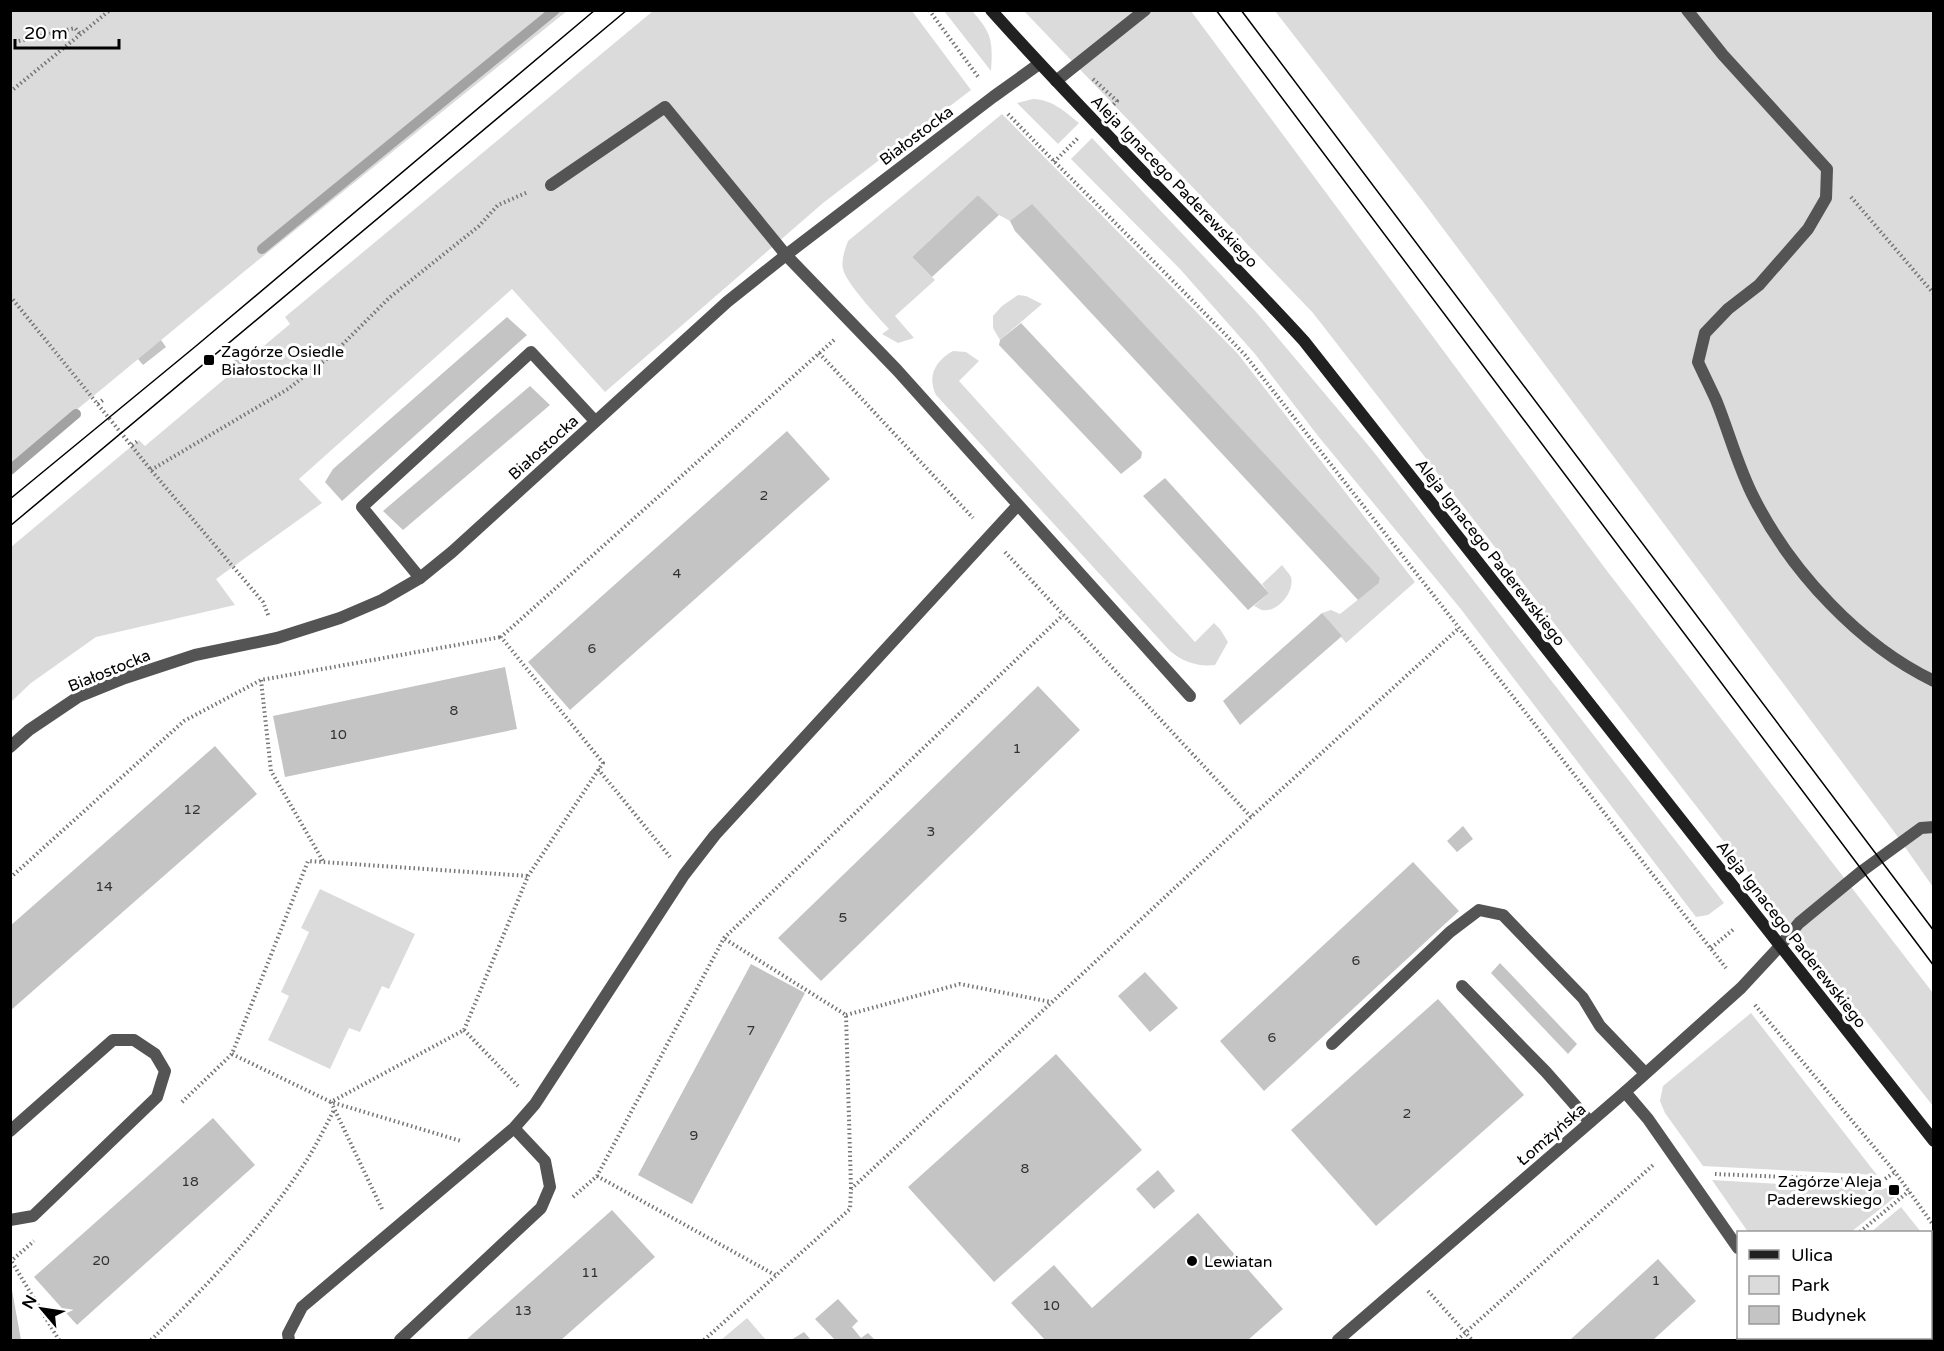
<svg xmlns="http://www.w3.org/2000/svg" width="1944" height="1351" viewBox="0 0 1944 1351" font-family="'Varela Round',sans-serif">
<rect width="100%" height="100%" fill="#fff"/>
<path fill="#dbdbdb" d="M11 11H567L246 270 11 464Z
M653 11H912L971 90 823 203 605 392 512 289 299 479 322 503 216 579 235 605 96 637 31 683 11 702V547L139 440 145 446 290 324 285 317Z
M944 11H972C992 33 993 41 991 71Z
M1024 11H1191L1604 567 1933 993V1106L1721 838 1313 313Z
M1275 11H1933V887L1895 833 1424 203Z
M1033 99C1053 100 1064 111 1079 123L1058 144 1017 103Z
M1002 114 1238 354 1415 582 1346 643 1322 613 1331 610 1340 614 1379 583 1380 578 1010 221 999 215 978 195 912 257 935 280 895 316 914 338 898 343 882 334 889 329C878 317 846 283 843 269 841 260 845 249 848 241Z
M1092 138 1257 313 1373 451 1724 903 1708 915 1696 917 1460 608 1318 436 1255 354 1180 269 1071 159Z
M1018 295 1026 296 1042 304 1000 340 993 328V316L1002 306Z
M953 351 966 352 979 361 959 381 1195 642 1214 623 1220 629 1228 642 1215 665C1198 667 1183 662 1170 651L936 395C927 376 935 361 953 351Z
M1282 565C1284 568 1289 573 1291 577 1295 591 1278 613 1262 610 1261 610 1255 606 1254 606L1269 593 1262 584Z
M320 889 415 934 389 989 382 986 360 1032 349 1028 330 1069 268 1040 289 996 281 992 309 932 301 928Z
M1751 1013 1877 1175 1703 1166 1665 1113 1660 1101 1663 1086Z
M1712 1180 1881 1190 1886 1188 1895 1197 1851 1232H1748Z
M1901 1207 1921 1232H1871Z
M1931 1245 1934 1248 1933 1340H1822L1820 1338H1930Z
M747 1318 766 1340H721Z"/>
<g fill="none" stroke-linecap="round" stroke-linejoin="round">
<path stroke="#a2a2a2" stroke-width="10" d="M262 249 555 10
M10 470 76 414"/>
</g>
<path fill="#c4c4c4" d="M978 195 999 215 932 277 912 257Z
M1032 204 1380 578 1379 583 1358 600 1015 231 1010 221Z
M507 317 527 335 342 501 325 482 333 469Z
M1021 323 1142 452 1141 458 1121 474 999 345 1000 340Z
M161 340 166 347 143 365 138 359Z
M247 350 252 355 231 373 226 368Z
M530 386 550 405 403 530 383 511Z
M787 431 830 479 570 710 528 662Z
M1165 478 1269 593 1248 610 1143 496Z
M1322 613 1342 636 1240 725 1223 701Z
M505 667 517 729 285 777 273 716Z
M1038 686 1080 730 821 981 778 938Z
M215 746 257 794 10 1011V926Z
M1463 826 1473 839 1457 852 1447 841Z
M1413 862 1459 911 1264 1091 1220 1041Z
M1500 963 1577 1044 1568 1054 1491 973Z
M751 964 805 993 692 1204 638 1175Z
M1145 972 1178 1008 1150 1032 1118 996Z
M1438 999 1524 1095 1376 1226 1291 1130Z
M1056 1054 1142 1150 994 1282 908 1187Z
M213 1118 255 1165 77 1325 34 1277Z
M1158 1170 1175 1191 1154 1209 1136 1189Z
M612 1210 655 1257 561 1340H466Z
M1198 1213 1283 1309 1248 1340H1045L1011 1303 1054 1265 1092 1308Z
M1658 1259 1696 1301 1653 1340H1570Z
M10 1290H12L21 1340H10Z
M838 1299 858 1321 852 1327 861 1338 868 1333 875 1340H835L815 1319Z
M804 1332 811 1340H791Z"/>
<g fill="none" stroke-linecap="round" stroke-linejoin="round">
<path stroke="#767676" stroke-width="4" stroke-dasharray="1.5 3" stroke-linecap="butt" d="M929 10 979 78
M10 43 75 28 81 35
M1093 79 1117 101 1113 105
M10 92 110 10
M1008 114C1086 195 1167 273 1245 355L1726 968
M1054 162 1079 137
M1851 197 1934 294
M10 296 151 470 263 602 269 617
M819 353 973 518
M98 404 104 399
M132 445 139 440
M151 470 288 389 333 354 389 298 479 226 498 205 528 192
M1005 552 1251 817
M261 680 271 771 323 861
M598 769 670 857
M10 878 184 721 261 680 501 637
M725 939 846 1015 851 1188
M1711 948 1735 928
M1755 1005 1895 1172 1934 1226
M846 1015 960 984 1051 1002
M464 1030 518 1086
M232 1054 331 1102 461 1141
M182 1102 232 1054 308 861 528 876
M1715 1174 1882 1181 1895 1172
M597 1176 777 1276
M573 1197 597 1176 724 938 1063 615
M382 1209 331 1102 464 1030 528 876 603 763 501 637 834 340
M1860 1232 1909 1191
M10 1262 34 1241
M12 1262 59 1340
M1428 1291 1472 1340
M151 1340C207 1286 262 1228 305 1163 316 1146 325 1127 334 1110
M704 1340 850 1209 851 1189 1251 817 1459 628
M1457 1340 1653 1165
M1737 1340 1740 1338"/>
<path stroke="#545454" stroke-width="12" d="M1687 10 1723 55 1827 169 1826 198 1808 229 1759 285 1728 309 1705 333 1698 362C1704 375 1710 387 1716 400 1729 432 1738 467 1754 498 1791 571 1859 645 1934 681
M1056 81 1145 10
M551 185 665 107 786 255 897 370 1190 696
M420 578 362 507 531 352 595 421
M1780 946 1799 923 1862 871 1921 828 1934 827
M1462 986 1546 1072 1590 1122
M1332 1044 1450 932 1479 910 1503 915 1583 998 1600 1026 1645 1073
M1625 1092 1648 1119 1738 1248
M10 1131 113 1040H134L155 1054 165 1071 157 1097 33 1216 10 1220
M1802 1338 1804 1340
M289 1340 288 1334 302 1307 514 1128 535 1104 684 875 715 835 1018 505
M400 1340 541 1208 550 1187 545 1161 514 1128"/>
<path stroke="#545454" stroke-width="12" d="M10 747 29 730 78 697 125 678 195 655 277 638 340 618 382 600 420 578 452 552 727 302 786 255 993 97 1039 64
M1338 1340 1625 1092 1741 988 1780 946"/>
<path stroke="#212121" stroke-width="12" d="M991 10C1092 123 1201 229 1304 341L1934 1141"/>
<path stroke="#000" stroke-width="1.5" d="M1216 10 1934 966
M1241 10 1934 931
M10 499 196 346 595 10
M10 526 627 10"/>
</g>
<g fill="#000" stroke="#fff" stroke-width="2">
<rect x="203" y="354" width="12" height="12" rx="3"/>
<rect x="1888" y="1184" width="12" height="12" rx="3"/>
<circle cx="1192" cy="1261" r="6"/>
</g>
<g text-anchor="middle" stroke-width="6" stroke-linejoin="round" paint-order="stroke">
<g font-size="14" fill="#313131">
<text x="764" y="500">2</text>
<text x="677" y="578">4</text>
<text x="592" y="653">6</text>
<text x="454" y="715">8</text>
<text x="338" y="739">10</text>
<text x="1017" y="753">1</text>
<text x="192" y="814">12</text>
<text x="931" y="836">3</text>
<text x="104" y="891">14</text>
<text x="843" y="922">5</text>
<text x="1356" y="965">6</text>
<text x="751" y="1035">7</text>
<text x="1272" y="1042">6</text>
<text x="1407" y="1118">2</text>
<text x="694" y="1140">9</text>
<text x="1025" y="1173">8</text>
<text x="190" y="1186">18</text>
<text x="101" y="1265">20</text>
<text x="590" y="1277">11</text>
<text x="1656" y="1285">1</text>
<text x="1051" y="1310">10</text>
<text x="523" y="1315">13</text>
</g>
<g font-size="16" fill="#000" stroke="#fff">
<text transform="translate(916 135) rotate(-37)" y="6">Białostocka</text>
<text transform="translate(1175 181) rotate(46)" y="6">Aleja Ignacego Paderewskiego</text>
<text transform="translate(543 447) rotate(-42)" y="6">Białostocka</text>
<text transform="translate(1491 552) rotate(52)" y="6">Aleja Ignacego Paderewskiego</text>
<text transform="translate(109 670) rotate(-22)" y="6">Białostocka</text>
<text transform="translate(1792 934) rotate(52)" y="6">Aleja Ignacego Paderewskiego</text>
<text transform="translate(1551 1134) rotate(-41)" y="6">Łomżyńska</text>
</g>
<g font-size="16" fill="#000" stroke="#fff" text-anchor="start">
<text x="221" y="357">Zagórze Osiedle<tspan x="221" dy="18">Białostocka II</tspan></text>
<text x="1882" y="1187" text-anchor="end">Zagórze Aleja<tspan x="1882" dy="18">Paderewskiego</tspan></text>
<text x="1204" y="1267">Lewiatan</text>
</g>
</g>
<rect width="1944" height="1351" fill="none" stroke="#000000" stroke-width="24"/>
<rect x="1737" y="1231" width="195" height="108" fill="#ffffff" stroke="#999999" stroke-width="1.5"/>
<rect x="1749" y="1250" width="30" height="9" fill="#212121" stroke="#999999" stroke-width="1.5"/>
<text x="1791" y="1261" font-size="18" fill="#000000">Ulica</text>
<rect x="1749" y="1276" width="30" height="18" fill="#dbdbdb" stroke="#999999" stroke-width="1.5"/>
<text x="1791" y="1291" font-size="18" fill="#000000">Park</text>
<rect x="1749" y="1306" width="30" height="18" fill="#c4c4c4" stroke="#999999" stroke-width="1.5"/>
<text x="1791" y="1321" font-size="18" fill="#000000">Budynek</text>
<g transform="translate(42 1309) rotate(299)" stroke="#ffffff" stroke-width="4.5" paint-order="stroke">
<path d="M0-4.5L10 22L0 15L-10 22Z" fill="#000000"/>
<text y="-9" font-size="16" font-weight="bold" text-anchor="middle" fill="#000000">N</text>
</g>
<path d="M15 39v9h104v-9" fill="none" stroke="#000000" stroke-width="3"/>
<text x="24" y="39" font-size="18" fill="#000000" stroke="#ffffff" stroke-width="4.5" paint-order="stroke">20 m</text>
</svg>
